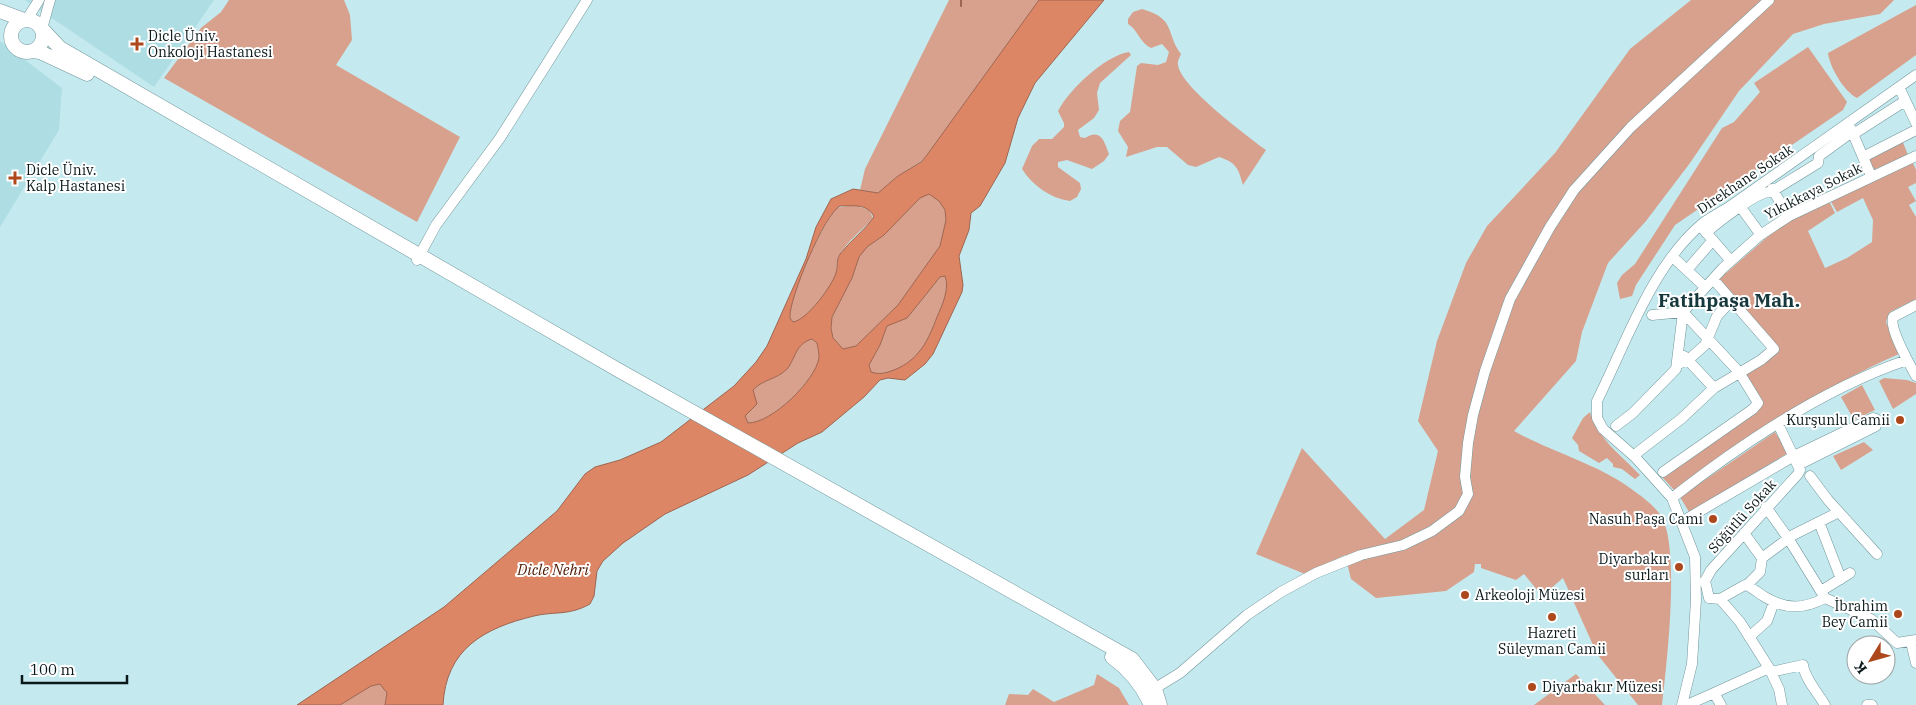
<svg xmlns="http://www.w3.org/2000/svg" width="1916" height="705" viewBox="0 0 1916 705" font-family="'IBM Plex Serif',serif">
<rect width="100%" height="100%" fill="#c4eaef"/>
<path fill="#aedde3" d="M25 0H214L154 87Z
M0 41 62 88 59 130 0 227Z"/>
<path fill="#d8a18d" d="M229 0H344L350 15 352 40 336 65 460 137 417 222 164 78 201 28 221 12Z
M949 0H1039L927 155 920 162 898 176 878 193 860 190 865 169Z
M1691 0H1894L1880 14 1824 24 1793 34 1739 91 1690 163 1646 221 1608 263 1582 332 1576 361 1514 431C1551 452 1595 463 1630 488 1640 495 1652 504 1659 513 1682 540 1666 668 1662 705H1638L1597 654 1563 578 1542 596 1524 574 1516 580 1481 568V564H1475L1474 572 1446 591 1376 598 1351 579 1345 555 1305 574 1256 554 1302 448 1385 539 1424 510 1438 451 1418 421 1437 341 1466 263 1487 226 1555 153 1630 49Z
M1916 5V55L1857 98C1844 91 1830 68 1828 53Z
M1142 9C1177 19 1165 33 1181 54 1180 57 1177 61 1178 65 1180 86 1247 136 1266 150L1243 185C1238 168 1237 163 1219 157L1196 167 1188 165 1167 147H1157L1126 157 1128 147 1118 131 1120 121 1130 112 1137 66 1141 63 1158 65 1166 62 1169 52 1162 44 1151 48C1140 43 1138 30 1128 24V19L1133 12Z
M1808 47 1847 102 1843 110 1675 225 1636 285 1632 296 1620 299 1617 283 1622 275 1635 264 1722 128 1734 122 1760 92 1754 83Z
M1129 52 1131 55 1100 83 1097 93 1099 110 1094 118 1078 130 1080 137 1085 138C1101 128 1104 141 1109 154L1104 161 1092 169 1067 160 1058 162V167L1080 183 1081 189 1077 197 1070 201C1050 198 1033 186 1022 169L1032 146 1039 139H1052L1064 127V123L1058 111C1069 90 1104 56 1129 52Z
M1902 140 1908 155 1871 171 1865 159Z
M1913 163 1916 170V183L1908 187 1916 201 1909 205 1916 217V299L1890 312 1886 322 1899 354C1819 388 1747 442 1675 491L1661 476 1762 406 1745 375 1779 350 1717 281 1782 224 1829 201 1835 213 1808 231 1825 268 1847 258 1872 242 1873 220 1863 198 1837 212 1830 200Z
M929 194 939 201 945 210 946 220 940 246 898 305 856 346 843 350 833 338 831 328 832 317 852 278 859 257 867 247 884 235 920 197Z
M854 205 869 210 873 218C862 230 848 241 839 255 836 261 837 268 836 274 831 287 807 320 793 322L790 318C788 293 821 230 836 208Z
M945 276C950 288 942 306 937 317 928 341 919 360 894 370 886 373 879 375 871 373L869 365 880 345 887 326 916 307 940 277Z
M812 339 817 343C818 348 819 353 819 358 815 381 772 423 748 423L745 416 756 405 753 390C763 379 776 380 787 369 796 358 795 343 812 339Z
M1884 378 1907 380 1916 383V394L1893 409 1879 381Z
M1862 385 1875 410 1854 420 1841 397Z
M1590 412C1597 438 1622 456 1640 475L1635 479 1622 469 1613 467V464L1607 458 1599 463 1579 451 1578 445 1572 438 1583 418Z
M1775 432 1788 453 1689 512 1680 497Z
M1864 442 1873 450 1841 470 1833 456Z
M1097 674 1119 688 1129 705H1005L1009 694 1028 695 1033 689 1054 702 1094 685Z
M1576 674 1605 705H1534Z
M380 684 387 693 385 705H340L371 686Z"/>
<path fill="#dd8666" stroke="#9e6550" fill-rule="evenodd" d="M1039 0H1104L1035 83 1018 118 1005 163 980 206 971 213 969 230 959 256 963 285 962 292 933 354 925 364 905 380 888 378 880 380 864 397 822 432 798 443 748 475 665 514 623 543 603 561 597 571 594 596 590 604C568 616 556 611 534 616 484 628 446 649 443 705H385L387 693 380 684 371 686 340 705H297L444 607 557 511 585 474 595 467 620 460 661 442 734 386 756 362 767 346 806 259 816 227 831 199 853 189 878 193 898 176 921 162 927 155ZM929 194 939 201 945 210 946 220 940 246 898 305 856 346 843 349 833 338 831 328 832 317 852 278 859 257 867 247 884 235 920 198ZM840 206C852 206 868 203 874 217 864 231 850 241 840 254 836 260 838 267 836 273 832 286 807 320 793 322L790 318C788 300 825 213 840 206ZM945 276C950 288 942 306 937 317 928 341 919 360 894 370 886 373 879 375 871 372L869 365 880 345 887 326 907 318 940 277ZM812 339 817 343C818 348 819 353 819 358 815 381 772 423 748 423L745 416 757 404 753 390C763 379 776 380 787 369 796 358 795 344 812 339Z"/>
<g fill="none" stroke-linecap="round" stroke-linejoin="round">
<path stroke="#9e6550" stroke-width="2" d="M961 0V6"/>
<defs>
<path id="minor" d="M27 19 39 0
M42 29 50 0
M1899 87 1916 123
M1851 129 1871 176
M1863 157 1916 130
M1772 189 1789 216
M1739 205 1761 235
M1704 230 1731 261
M1706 233C1717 223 1759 190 1771 192L1818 163 1819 156 1852 132 1855 133 1905 101
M417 260 436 225 500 138 587 0
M1676 260 1705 287
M1687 270 1713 240
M1916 305 1893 317C1889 329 1910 365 1916 376
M1652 315 1683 312 1739 372 1758 403 1753 409 1663 472
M1684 356 1714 388
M1678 364 1688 360 1705 345 1717 316 1731 301
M1616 426 1633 413 1676 369 1683 312 1723 268 1759 236 1789 216 1916 156
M1638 452 1681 419 1714 388 1761 360 1774 349 1713 279
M1810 476 1828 500 1877 554
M1672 498C1741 444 1824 388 1907 360
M1766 507 1788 538 1825 598
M1683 521 1794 456 1873 418 1876 419V426L1798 465
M1819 522 1841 579
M1744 533 1762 558 1793 535 1839 512
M1747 585 1760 572 1762 558
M1821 591 1850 573
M1720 599 1745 585C1752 587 1758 593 1765 597 1786 610 1804 609 1825 598L1871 619 1897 643 1916 640
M1749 637 1767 621 1774 602
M1911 642 1916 663
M1769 668 1740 622 1720 599 1709 598 1705 581 1711 570 1798 474 1800 470 1778 424
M1771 672 1779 689 1782 705
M1149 692 1180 673 1247 615 1281 592 1316 573 1361 555 1403 545 1432 531 1459 511 1468 494 1465 477 1468 443 1473 415 1485 371 1510 299 1550 227 1574 190 1631 127 1769 0
M1714 693 1769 668 1771 672 1803 665C1805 679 1818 693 1825 705
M1682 705 1692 664 1696 600 1695 557 1672 498 1635 457 1603 429 1597 418V401C1626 343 1652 265 1703 223 1711 217 1721 212 1729 207L1916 75
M1687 705 1714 693 1721 705
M1867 705H1872"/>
<path id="major" d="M0 11 24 20
M11 36a16 16 0 1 1 32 0a16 16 0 1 1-32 0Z
M43 30 60 48 620 371 1132 659 1155 689 1160 705
M33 51 40 52 87 74
M1112 657C1130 670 1142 685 1151 705"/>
</defs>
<use href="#minor" stroke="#72969b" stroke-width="11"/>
<use href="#major" stroke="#72969b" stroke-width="15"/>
<use href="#minor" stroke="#fff" stroke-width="10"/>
<use href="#major" stroke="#fff" stroke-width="14"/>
</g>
<g fill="#ad481c" stroke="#fff" stroke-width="2">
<path d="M134.5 36.5h5v5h5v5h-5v5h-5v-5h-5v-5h5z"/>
<path d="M12.5 170.5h5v5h5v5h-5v5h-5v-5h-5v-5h5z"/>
<circle cx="1900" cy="420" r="5"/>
<circle cx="1713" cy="519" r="5"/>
<circle cx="1679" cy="567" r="5"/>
<circle cx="1465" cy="595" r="5"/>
<circle cx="1898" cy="614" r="5"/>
<circle cx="1552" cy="617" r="5"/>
<circle cx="1532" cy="687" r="5"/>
</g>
<g text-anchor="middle" stroke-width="4" stroke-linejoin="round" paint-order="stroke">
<g font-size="14" fill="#0b191b" stroke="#fff" text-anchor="start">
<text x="148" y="41">Dicle Üniv.<tspan x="148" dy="16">Onkoloji Hastanesi</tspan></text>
<text x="26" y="175">Dicle Üniv.<tspan x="26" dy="16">Kalp Hastanesi</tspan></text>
<text x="1890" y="425" text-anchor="end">Kurşunlu Camii</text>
<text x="1703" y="524" text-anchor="end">Nasuh Paşa Cami</text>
<text x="1669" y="564" text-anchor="end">Diyarbakır<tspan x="1669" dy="16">surları</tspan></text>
<text x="1475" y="600">Arkeoloji Müzesi</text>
<text x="1888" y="611" text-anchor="end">İbrahim<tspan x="1888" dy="16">Bey Camii</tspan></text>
<text x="1552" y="638" text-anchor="middle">Hazreti<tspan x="1552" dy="16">Süleyman Camii</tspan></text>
<text x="1542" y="692">Diyarbakır Müzesi</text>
</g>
<g font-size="14" fill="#0b191b" stroke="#fff">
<text transform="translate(1745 179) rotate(-34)" y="5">Direkhane Sokak</text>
<text transform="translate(1813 191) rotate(-27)" y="5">Yıkıkkaya Sokak</text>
<text transform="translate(1742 516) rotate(-48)" y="5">Söğütlü Sokak</text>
</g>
<g font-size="15" font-style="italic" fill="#4f1902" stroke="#fff">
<text x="553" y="575">Dicle Nehri</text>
</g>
<g font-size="19" font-weight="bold" fill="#16383c" stroke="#fff">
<text x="1729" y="307">Fatihpaşa Mah.</text>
</g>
</g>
<g transform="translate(1871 660) rotate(233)"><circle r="24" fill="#ffffff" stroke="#9da3a4"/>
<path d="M0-4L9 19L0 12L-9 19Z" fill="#ad481c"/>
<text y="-8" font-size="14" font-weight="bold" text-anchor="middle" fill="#0b191b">K</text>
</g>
<path d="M22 675v8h105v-8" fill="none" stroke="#0b191b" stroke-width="2.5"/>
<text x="30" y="675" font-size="15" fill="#0b191b" stroke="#ffffff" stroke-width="4" paint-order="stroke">100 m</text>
</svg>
